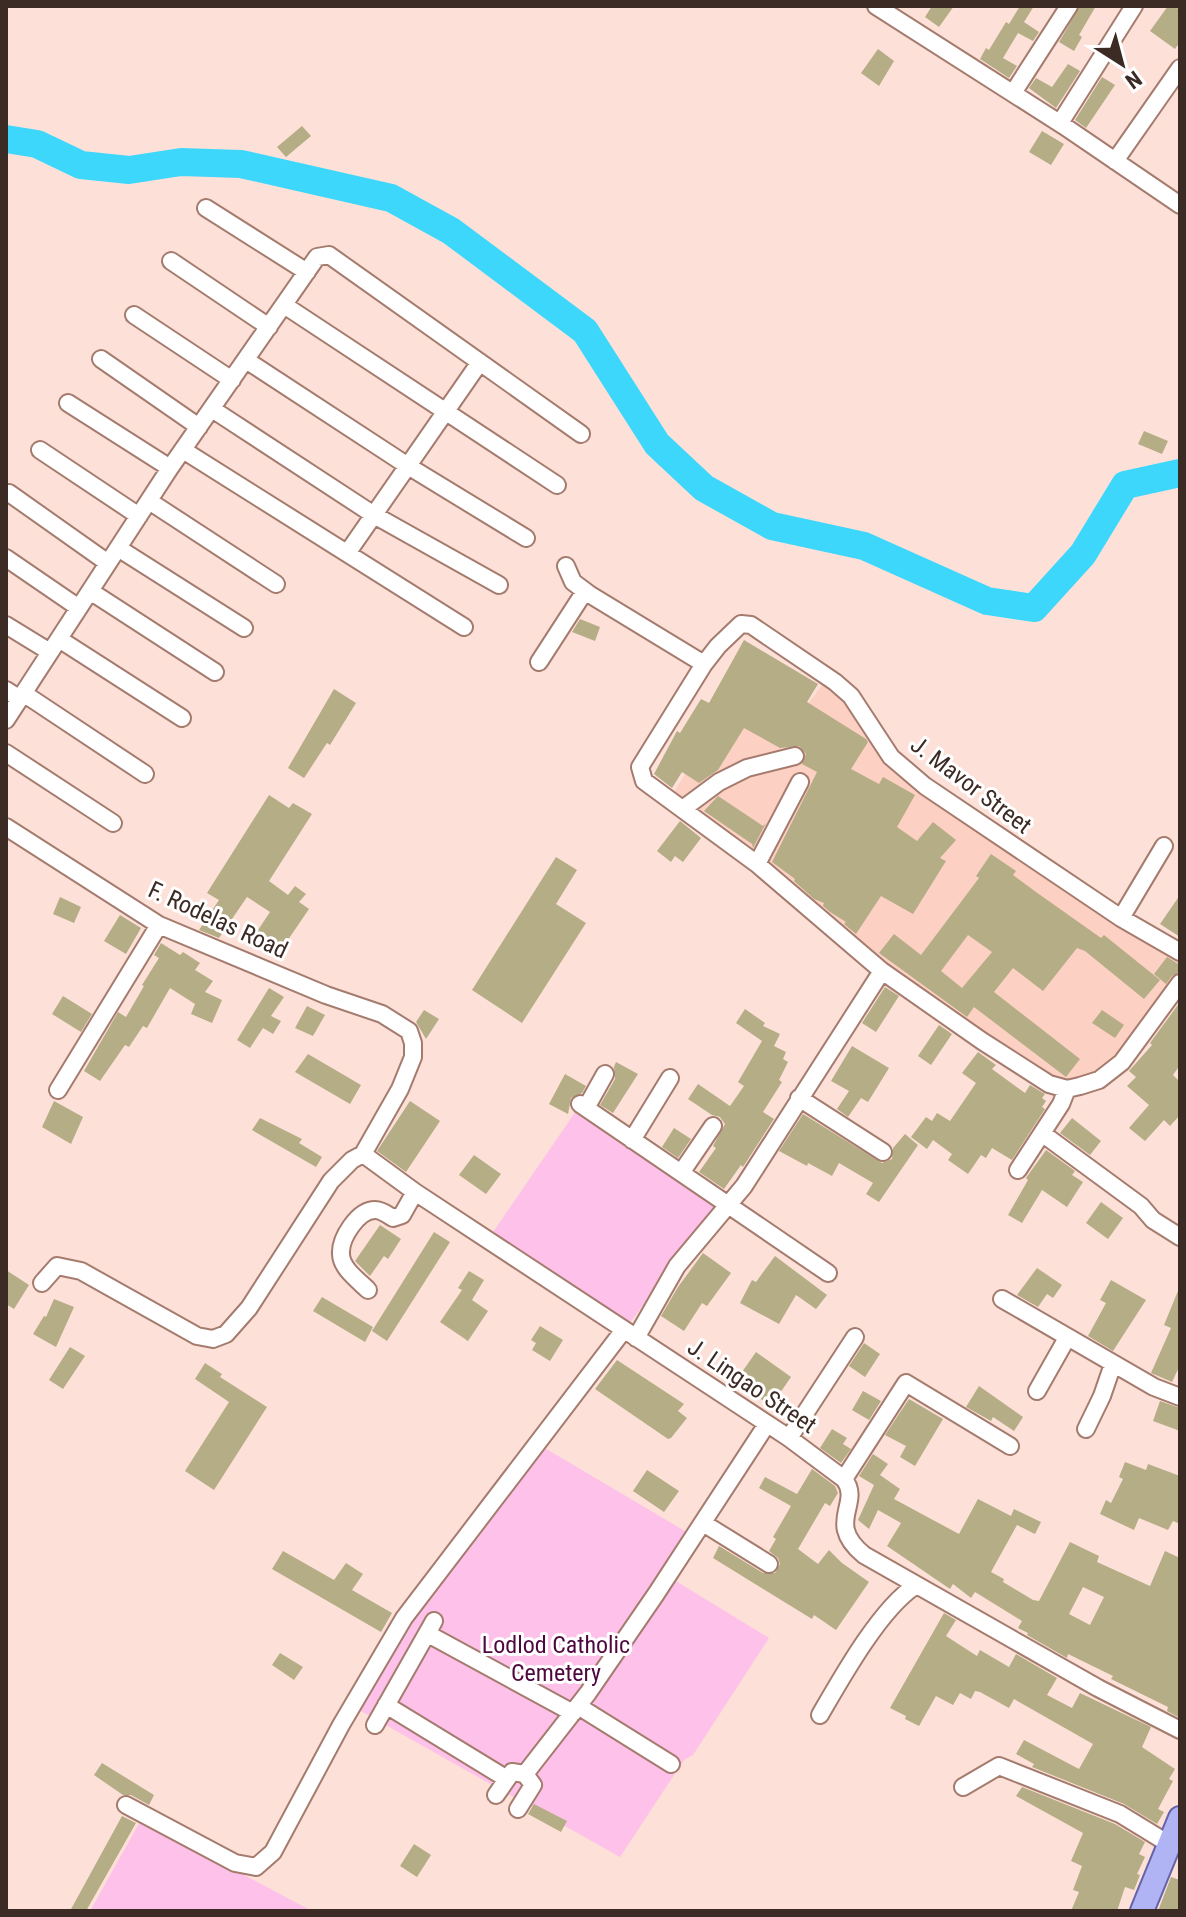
<svg xmlns="http://www.w3.org/2000/svg" width="1186" height="1917" viewBox="0 0 1186 1917" font-family="'Roboto Condensed',sans-serif">
<rect width="100%" height="100%" fill="#fde1d8"/>
<path fill="#fcd0c3" d="M825 681 846 693 883 756 1180 960V977L1109 1067 1091 1077 1071 1081 1048 1076 931 997 835 926 674 792 736 693 793 724Z"/>
<path fill="#fdc1ea" d="M576 1111 719 1207 624 1330 489 1238Z
M538 1444 695 1537 671 1578 769 1638 693 1755 684 1760 620 1857 352 1706 419 1594Z
M141 1820 312 1911H90Z"/>
<g fill="none" stroke-linecap="round" stroke-linejoin="round">
<path stroke="#3dd7fc" stroke-width="28" d="M6 139 37 144 81 165 129 170 181 162 241 164 391 198 451 231 585 331 657 444 704 488 772 526 864 546 987 601 1034 608 1083 554 1125 485 1180 473"/>
</g>
<path fill="#b5ad85" fill-rule="evenodd" d="M932 6H954L939 27 925 17Z
M1020 6H1034L1024 22 1039 32 1033 41 1018 33 1003 58 1017 66 1009 78 980 59 986 48 989 50 1006 22 1009 24Z
M1080 6H1096L1079 35 1082 37 1074 51 1059 42Z
M1168 6H1174L1180 10V42L1175 49 1150 31Z
M878 49 894 61 879 86 861 73Z
M1068 64 1080 71 1056 108 1029 88 1036 78 1052 87Z
M1102 77 1115 85 1086 128 1075 120Z
M302 126 311 136 286 157 277 147Z
M1042 131 1064 144 1051 165 1029 152Z
M1144 431 1168 441 1162 454 1138 444Z
M580 619 600 627 595 641 572 632Z
M744 640 818 684 807 702 866 739 868 742 851 769 879 784 883 777 915 795 897 827 917 841 933 822 956 840 940 858 946 861 913 914 881 896 856 934 844 924 846 922 830 912 823 906 824 903 814 899 794 881 795 879 772 862 817 772 802 764 806 754 799 746 780 748 744 728 718 770 699 783 682 772 672 788 654 774 677 731 680 733 701 699 709 703Z
M334 689 356 703 330 745 327 743 304 778 288 768Z
M269 795 289 808 293 803 312 814 269 881 288 895 295 886 306 894 299 902 309 909 281 950 256 933 270 912 247 897 219 938 199 930 219 900 207 893Z
M718 796 763 826 766 823 753 848 752 844 704 811Z
M680 821 701 838 683 862 675 856 671 862 657 851Z
M991 854 1016 871 1013 875 1036 892 1101 938 1104 935 1160 980 1144 999 1085 951 1077 948 1043 991 1013 968 994 992 1080 1059 1066 1077 974 1007 967 1017 879 953 894 934 921 955 979 878 976 876ZM968 935 992 952 962 988 941 971Z
M556 857 577 870 556 904 586 923 522 1023 472 990Z
M1180 895V937L1160 924Z
M60 897 81 907 74 923 53 914Z
M120 915 141 928 126 954 104 941Z
M161 943 180 955 183 952 200 963 195 970 213 981 205 992 222 1000 212 1023 191 1014 195 1004 170 988 147 1028 143 1026 129 1047 125 1045 100 1081 84 1071 118 1012 126 1017 144 986 142 985 159 958 154 955Z
M1167 957 1180 965V972L1172 976 1166 984 1154 974Z
M885 987 899 996 876 1032 862 1023Z
M269 988 284 997 271 1016 281 1021 273 1034 263 1028 250 1048 237 1040Z
M63 996 92 1014 81 1032 52 1014Z
M1180 1002V1065L1173 1075 1180 1082V1115L1170 1126 1164 1120 1145 1141 1129 1128 1149 1105 1127 1086 1136 1077 1129 1071 1152 1045 1150 1043Z
M307 1006 325 1015 313 1036 295 1028Z
M745 1009 765 1023 763 1026 780 1034 774 1046 786 1052 783 1059 788 1062 779 1080 782 1082 763 1112 774 1119 743 1167 741 1165 724 1189 699 1172 716 1148 713 1146 725 1124 720 1117 712 1115 688 1099 698 1084 730 1106 744 1086 738 1082 762 1041 736 1023Z
M424 1010 439 1019 426 1039 416 1022Z
M1102 1010 1124 1025 1115 1038 1092 1023Z
M939 1025 952 1034 931 1065 918 1056Z
M852 1046 889 1068 868 1102 861 1098 848 1117 837 1109 849 1091 831 1081Z
M978 1052 996 1065 992 1069 1025 1093 1030 1085 1045 1094 1042 1098 1046 1101 1042 1107 1045 1109 1012 1160 992 1148 986 1158 981 1155 968 1174 948 1160 952 1154 933 1140 927 1149 911 1137 926 1117 932 1121 937 1113 950 1121 976 1083 962 1073Z
M308 1054 361 1085 350 1104 295 1072Z
M616 1062 638 1074 613 1113 600 1105 615 1079 614 1067Z
M565 1074 586 1086 582 1093 571 1098 568 1114 549 1104Z
M54 1101 83 1117 71 1144 42 1127Z
M410 1101 440 1121 406 1172 377 1151Z
M803 1114 882 1163 892 1159 893 1148 905 1134 918 1145 879 1202 866 1194 873 1183 839 1163 832 1176 808 1163 807 1166 779 1151Z
M260 1118 302 1139 299 1143 322 1157 316 1167 252 1130Z
M1072 1118 1101 1141 1090 1155 1060 1133Z
M674 1128 691 1139 678 1158 662 1147Z
M1046 1150 1075 1171 1072 1175 1083 1182 1067 1207 1042 1190 1022 1223 1008 1215 1028 1180 1026 1178Z
M474 1155 501 1174 486 1194 459 1175Z
M1101 1202 1123 1218 1108 1239 1086 1223Z
M380 1225 401 1239 388 1259 384 1256 370 1276 355 1261Z
M434 1232 450 1242 387 1341 372 1331Z
M703 1253 731 1273 707 1306 702 1303 684 1331 661 1316 678 1287Z
M775 1256 827 1295 816 1309 796 1295 779 1324 740 1303 752 1280 756 1282Z
M1037 1268 1062 1285 1053 1298 1047 1294 1038 1307 1017 1295Z
M6 1270 29 1285 14 1309 6 1304Z
M469 1271 484 1280 472 1300 488 1311 468 1341 440 1322 462 1290 458 1288Z
M1111 1280 1146 1300 1113 1351 1088 1336 1106 1303 1100 1300Z
M1180 1286V1365L1172 1382 1151 1373 1171 1328 1164 1325Z
M322 1297 373 1327 365 1342 313 1311Z
M54 1299 74 1307 56 1347 33 1334 44 1316 46 1317Z
M540 1326 563 1340 550 1361 532 1350 536 1343 531 1340Z
M864 1343 880 1354 865 1377 849 1366Z
M70 1347 85 1356 63 1389 49 1380Z
M756 1352 791 1377 771 1406 749 1391 756 1382 742 1372Z
M617 1360 684 1404 678 1411 687 1418 671 1438 668 1439 595 1389Z
M205 1363 222 1374 220 1377 267 1407 214 1490 185 1471 229 1402 195 1379Z
M979 1386 1023 1417 1014 1431 993 1417 991 1421 966 1407Z
M863 1391 881 1401 869 1420 852 1410Z
M909 1399 943 1419 915 1466 900 1457 906 1446 885 1435Z
M1160 1401 1180 1408V1431L1153 1421Z
M832 1429 847 1438 843 1444 851 1449 841 1463 820 1448Z
M873 1454 888 1464 880 1475 900 1489 894 1499 959 1534 978 1499 1011 1516 1014 1509 1041 1522 1035 1534 1017 1525 991 1572 1004 1579 1003 1582 1033 1600 1039 1601 1070 1542 1099 1556 1097 1562 1150 1586 1165 1551 1180 1558V1718L1167 1711 1168 1707 1111 1679 1113 1676 1068 1654 1067 1658 1027 1635 1028 1633 1018 1628 1022 1621 975 1592 971 1598 953 1584 950 1589 887 1546 901 1523 878 1510 869 1529 858 1520 874 1485 859 1476ZM1083 1587 1104 1597 1090 1625 1069 1614Z
M1125 1462 1146 1470 1148 1464 1180 1476V1524L1173 1521 1168 1530 1139 1518 1134 1530 1100 1514 1106 1500 1111 1503 1123 1479 1119 1477Z
M812 1469 835 1486 838 1493 830 1506 825 1503 798 1549 818 1564 829 1550 842 1563 869 1582 836 1630 814 1615 812 1619 713 1558 719 1546 763 1573H775L780 1564 778 1558 769 1551 776 1539 773 1537 791 1506 759 1488 765 1477 797 1494Z
M647 1470 679 1491 664 1512 633 1491Z
M283 1551 334 1580 346 1563 363 1574 352 1590 392 1613 381 1632 272 1569Z
M944 1613 956 1620 946 1636 977 1656 980 1650 1009 1667 1016 1654 1057 1678 1047 1695 1072 1708 1080 1693 1151 1727 1142 1747 1175 1769 1169 1779 1173 1781 1158 1809 1164 1812 1157 1824 1124 1804 1032 1767 1034 1764 1016 1754 1024 1740 1079 1769 1093 1744 1014 1699 1009 1708 980 1692 975 1691 971 1699 960 1693 953 1705 936 1696 919 1726 905 1719 906 1716 890 1708Z
M280 1653 303 1667 294 1680 272 1665Z
M102 1763 154 1795 149 1805 131 1795H123L94 1775Z
M1022 1787 1115 1824 1145 1842 1139 1854 1145 1857 1137 1874 1140 1875 1134 1890 1125 1887 1117 1911H1071L1079 1892 1073 1890 1082 1866 1071 1861 1083 1833 1016 1796Z
M534 1804 567 1821 561 1832 528 1814Z
M122 1816 136 1823 86 1911H70Z
M414 1844 431 1855 417 1877 400 1866Z
M1171 1877 1180 1880V1911H1158Z"/>
<g fill="none" stroke-linecap="round" stroke-linejoin="round">
<defs>
<path id="minor" d="M876 6 1064 126 1180 205
M1013 93 1069 6
M1060 123 1134 6
M1115 161 1180 68
M206 208 307 272
M171 261 269 327
M284 305 557 485
M134 315 232 380
M101 359 199 427
M246 360 408 466 526 538
M68 403 170 468
M212 409 374 515 499 585
M40 450 139 516
M183 450 464 627
M9 493 108 563
M149 501 276 584
M118 548 244 628
M348 552 480 362
M6 558 79 608
M566 566 573 582 589 594 704 664
M90 591 215 672
M6 625 50 652
M59 639 182 718
M539 662 585 591
M6 690 20 699
M23 693 145 774
M6 720 170 468 317 257 329 255 581 434
M6 753 113 823
M684 808 719 782 747 768 795 756
M6 827 159 925 326 995 382 1014 409 1031 413 1043V1057L400 1089 363 1154 352 1160 331 1181 249 1308 226 1334 213 1339 197 1336 81 1271 57 1266 42 1283
M757 864 800 782
M1121 918 1164 846
M1180 952 1121 918 925 786 891 757 851 696 835 682 751 625 741 624 718 646 704 664 640 767 644 781 757 864 882 971 982 1041 1049 1084 1067 1089 1080 1086 1099 1080 1122 1062 1180 983
M58 1090 159 925
M799 1098 883 1152
M580 1104 828 1273
M586 1108 605 1074
M1043 1134 1141 1206 1153 1220 1180 1237
M632 1140 670 1078
M363 1154 415 1192 789 1438 844 1479C863 1504 824 1522 864 1555L1098 1688 1180 1730
M1018 1170 1061 1104 1067 1089
M681 1173 713 1126
M368 1290C358 1280 341 1268 341 1254 340 1238 358 1210 375 1210 382 1210 388 1215 393 1218L402 1215 415 1192
M1002 1299 1154 1387 1180 1397
M636 1338 677 1266 744 1186 882 971
M1037 1391 1067 1338
M1086 1429 1102 1396 1113 1364
M789 1438 855 1337
M844 1479 906 1383 1010 1446
M703 1523 769 1564
M428 1634 573 1713
M386 1705 507 1779
M578 1706 671 1764
M820 1715C842 1677 880 1609 915 1586
M375 1725 434 1621
M525 1774 588 1693 656 1594 767 1424
M963 1787 999 1766 1120 1814 1169 1844
M496 1795 512 1772 525 1774 533 1785 518 1809
M126 1805 235 1863 256 1867 273 1852 341 1725 404 1618 623 1331"/>
<path id="major" d="M1142 1911 1180 1818"/>
</defs>
<use href="#minor" stroke="#a57b6e" stroke-width="20"/>
<use href="#major" stroke="#6563a8" stroke-width="26"/>
<use href="#minor" stroke="#fff" stroke-width="16"/>
<use href="#major" stroke="#b0b4f5" stroke-width="22"/>
</g>
<g text-anchor="middle" stroke-width="6" stroke-linejoin="round" paint-order="stroke">
<g font-size="24" fill="#3c2a25" stroke="#fff">
<text transform="translate(971 785) rotate(37)" y="8">J. Mavor Street</text>
<text transform="translate(218 920) rotate(25)" y="8">F. Rodelas Road</text>
<text transform="translate(752 1386) rotate(34)" y="8">J. Lingao Street</text>
</g>
<g font-size="24" fill="#4e073f" stroke="#fff">
<text x="556" y="1653">Lodlod Catholic<tspan x="556" dy="28">Cemetery</tspan></text>
</g>
</g>
<rect width="1186" height="1917" fill="none" stroke="#3c2a25" stroke-width="16"/>
<g transform="translate(1122 64) rotate(144)" stroke="#ffffff" stroke-width="6" paint-order="stroke">
<path d="M0-6L14 30L0 20L-14 30Z" fill="#3c2a25"/>
<text y="-12" font-size="22" font-weight="bold" text-anchor="middle" fill="#3c2a25">N</text>
</g>
</svg>
